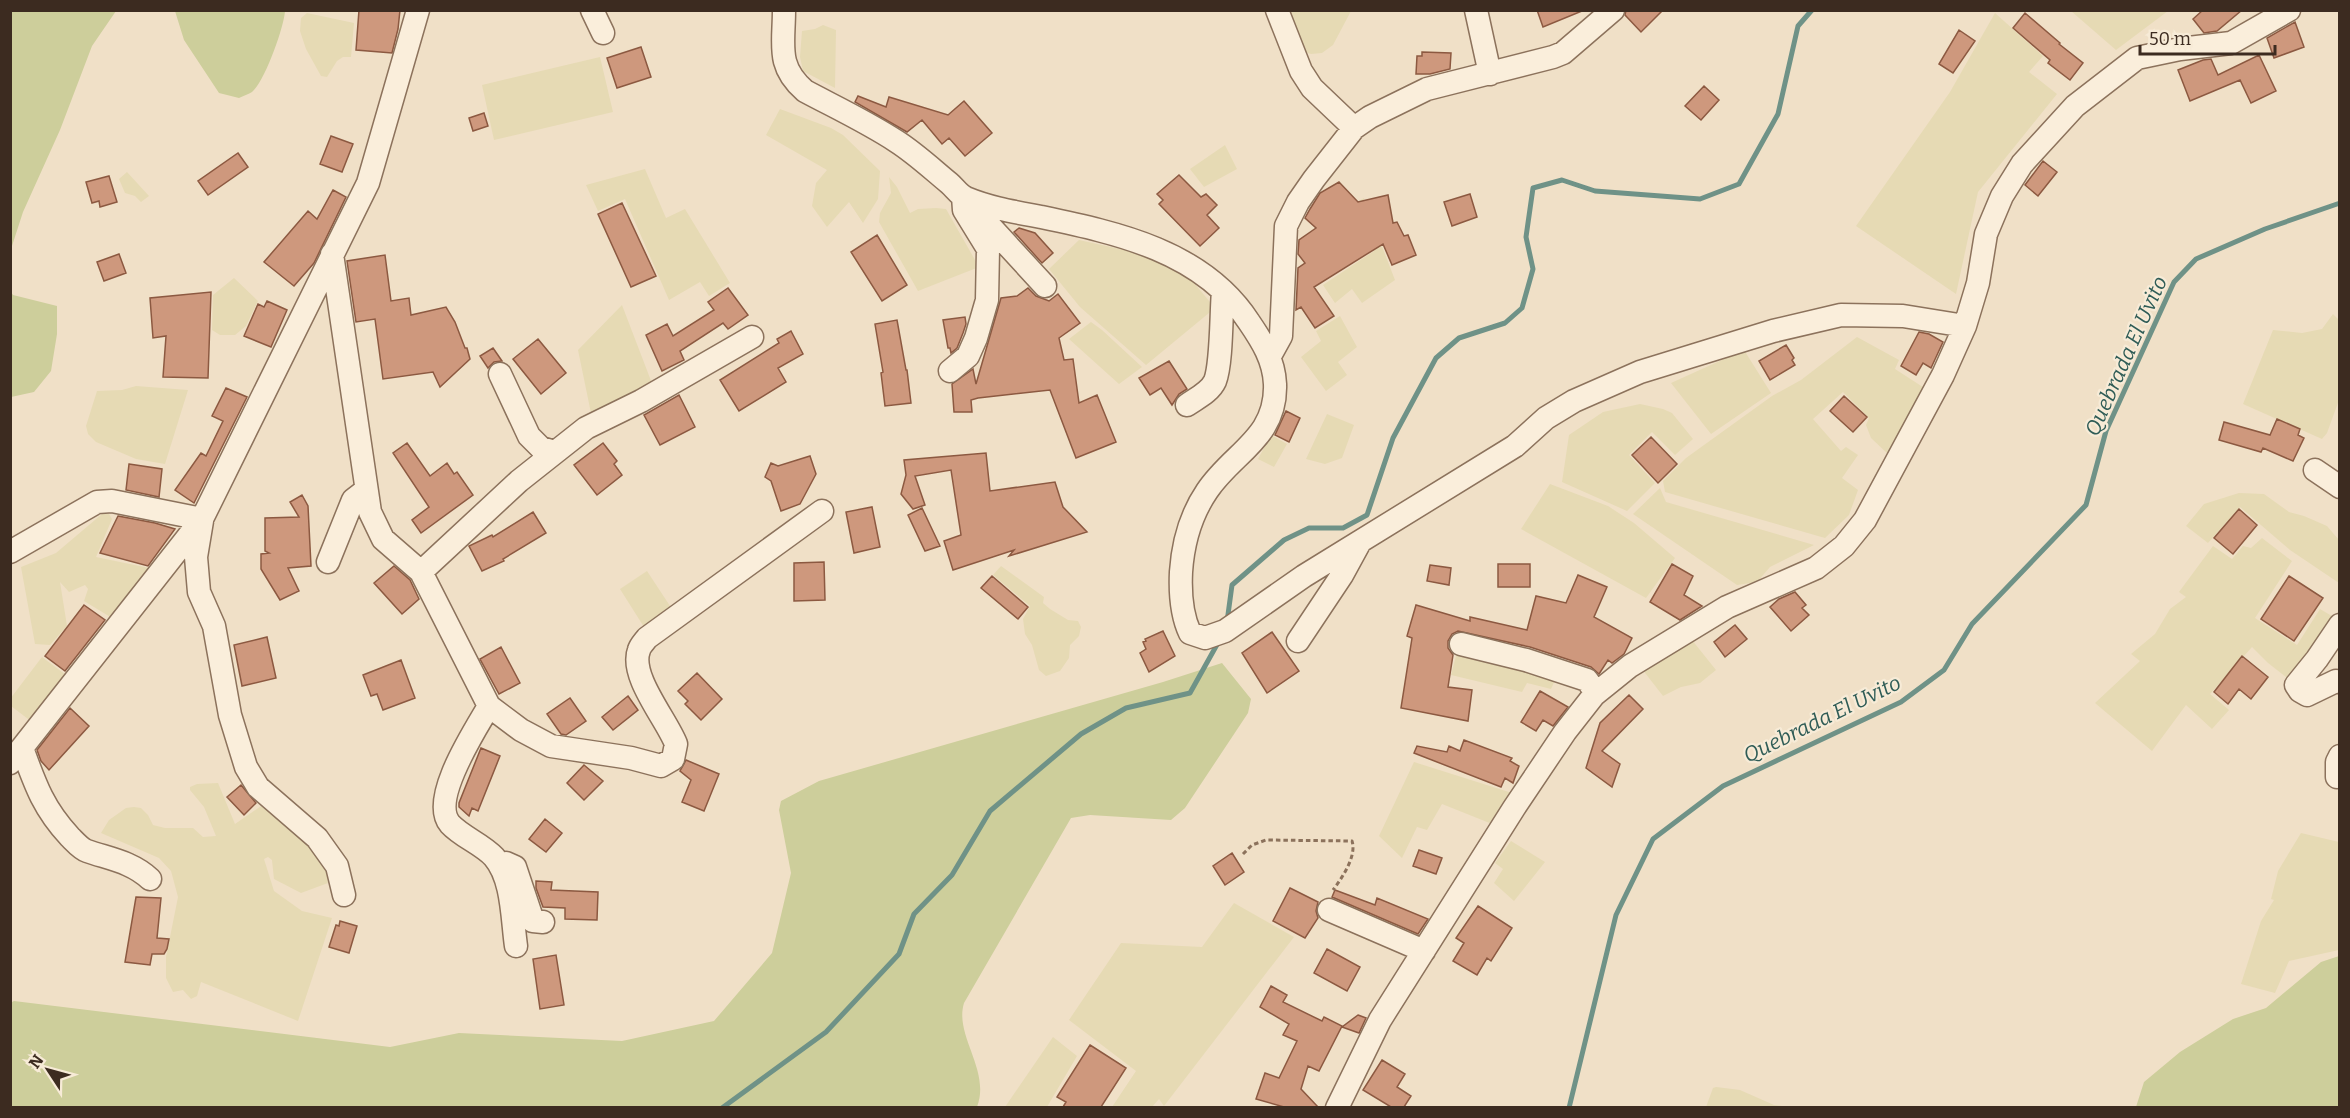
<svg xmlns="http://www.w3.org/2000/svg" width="2350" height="1118" viewBox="0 0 2350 1118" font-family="Bitter,serif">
<rect width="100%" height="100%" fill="#f0e0c7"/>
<path fill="#e6dab4" d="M1285 11H1351L1333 45 1322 53 1311 54 1302 51Z
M2071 11H2168L2116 50Z
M307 13 354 23 351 57H343L337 61 327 77 321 76 306 49 300 31 301 18Z
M1995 13 2043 56 2029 72 2057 94 1978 192 1956 294 1856 226 1950 92Z
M823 25 836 30 835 88 803 71 800 57 802 31 815 29Z
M600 57 613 112 494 140 482 85Z
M780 109 831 128 843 135 880 171 878 199 863 223 849 202 827 227 812 206 816 183 827 170 766 135Z
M1225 145 1237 169 1204 187 1190 169Z
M645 169 666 218 685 209 730 283 709 296 700 282 669 300 625 199 598 211 586 185Z
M127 172 149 196 141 202 135 196 125 193 119 179Z
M889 177 897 187 910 213 918 209 936 208 946 209 979 267 918 291 879 222 880 213 891 193Z
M1364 198 1366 215 1383 249 1395 280 1362 303 1352 289 1335 303 1323 285 1374 251 1348 208Z
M1079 240 1143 254 1184 271 1215 308 1146 365 1080 307 1049 269Z
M234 278 258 301 246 326 235 335H220L212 330 213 295Z
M622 305 653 386 592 418 578 350Z
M2333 314 2339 320V400L2327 433 2322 439 2243 404 2273 330 2302 333 2322 329Z
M1340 316 1357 347 1338 362 1347 375 1326 391 1301 357 1321 341 1316 331Z
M1091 322 1102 330 1142 367 1119 384 1069 339Z
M1857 337 1899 360 1895 369 1926 389 1889 455 1871 438 1866 425 1869 418 1843 392 1813 419 1841 451 1846 447 1858 455 1842 478 1858 490 1849 515 1825 538 1665 492 1663 481 1686 458 1772 396 1801 380Z
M1744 350 1771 393 1711 434 1671 383Z
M136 386 188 390 165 464 136 459 96 442 88 434 86 426 97 391 122 390Z
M1640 404 1663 409 1672 413 1693 439 1675 455 1652 432 1629 455 1655 483 1627 511 1562 482 1569 435 1603 412Z
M1327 414 1354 425 1342 458 1325 464 1306 459Z
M1271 435 1287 444 1274 467 1258 459Z
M1550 484 1608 506 1634 523 1675 558 1646 598 1521 529Z
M1660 488 1666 502 1814 545 1770 567 1757 582 1737 585 1633 514Z
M2239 493 2264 494 2289 512 2304 516 2327 526 2339 540V583L2290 550 2240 507 2208 543 2186 526 2204 504Z
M102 514H109L112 519 96 557 149 568 112 618 84 601 88 589 85 585 69 592 60 582 67 626 50 645 35 644 21 567 56 553Z
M2262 538 2292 561 2255 618 2297 645 2320 609 2337 619 2298 674 2286 677 2268 663 2252 647 2210 694 2229 710 2212 729 2186 705 2152 751 2095 703 2140 661 2131 654 2155 634 2170 609 2186 597 2179 592 2213 546 2232 559 2243 546 2251 548Z
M1001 566 1044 597 1043 603 1050 609 1068 620 1078 621 1081 627 1079 636 1070 645 1069 658 1060 671 1046 676 1039 670 1032 645 1025 634 1023 619 1030 606 993 575Z
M647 571 672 609 644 627 620 589Z
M1692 640 1716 670 1700 683 1681 687 1663 696 1642 669Z
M1457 652 1556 678 1551 689 1527 683 1522 692 1451 675Z
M42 657 66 675 32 722 11 706 10 699Z
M1414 762 1512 793 1492 824 1442 804 1427 830 1417 827 1402 858 1379 836Z
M218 783 235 824 264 804 279 816 324 860 328 883 301 893 274 879 272 860 268 857 264 859 274 891 302 911 332 918 298 1021 201 982 197 996 191 999 183 990 173 992 166 978V957L178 897 171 871 159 858 101 833 109 820 126 808 134 807 141 808 148 815 153 825 165 828H193L203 837 216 836 204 807 190 790V787L197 784Z
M2301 833 2339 842V950L2289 961 2275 993 2241 984 2261 921 2274 900 2271 899 2278 871Z
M1511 841 1545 862 1514 901 1494 883 1503 869 1495 863Z
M1234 903 1294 937 1164 1106 1159 1099 1152 1107H1112L1136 1071 1069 1020 1121 943 1202 947Z
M1053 1037 1077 1056 1047 1107H1005Z
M1716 1087 1740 1090 1774 1105 1791 1107H1706L1713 1088Z"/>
<path fill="#cdce9b" d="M11 10 116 11 92 46 60 130 23 212 11 249Z
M175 11H285C284 27 265 81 252 92 249 94 243 96 239 98L219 93 184 40Z
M11 292 13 295 57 306V334L51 371 34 392 11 397Z
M1222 663 1251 699 1248 713 1185 808 1171 820 1090 815 1071 818 964 1003C954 1036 991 1070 977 1107H11L10 1003 14 1001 390 1047 459 1033 622 1041 714 1021 772 953 791 873 779 810 781 801 819 781 1163 682Z
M2339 956V1107H2136L2144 1082 2180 1052 2233 1019 2266 1008 2321 962Z"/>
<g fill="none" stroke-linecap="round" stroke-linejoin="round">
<path stroke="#6f9287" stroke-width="5" d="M1227 622 1232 585 1284 540 1309 528H1343L1367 515 1393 438 1436 358 1459 338 1505 323 1522 308 1533 269 1526 237 1533 188 1562 180 1595 191 1700 199 1739 184 1778 114 1798 26 1812 10
M722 1108 826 1032 899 954 914 914 952 875 990 811 1081 734 1126 708 1190 693 1219 641
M1569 1108 1616 915 1653 839 1723 786 1901 702 1944 670 1972 624 2086 505 2106 431 2174 282 2196 259 2265 229 2340 203"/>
</g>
<path fill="#ce987d" stroke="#8c5941" stroke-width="1.5" d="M359 10H400L398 29 392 53 356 50Z
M1537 10H1582V11L1543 27Z
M1626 10H1663L1641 32 1625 15Z
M2203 10H2242L2217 31 2204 33 2193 19Z
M2025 13 2060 43 2059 44 2083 63 2070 80 2048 63 2050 60 2013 28Z
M2295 22 2304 47 2274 58 2267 38Z
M1959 30 1975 41 1953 73 1939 64Z
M641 47 651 77 617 88 607 58Z
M1422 52 1451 53 1450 69 1430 74H1416L1417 56H1422Z
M2259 55 2276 91 2251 103 2240 80 2190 101 2178 70 2203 60 2211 59 2218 75Z
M1704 86 1719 100 1701 120 1685 106Z
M858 96 886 107 889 97 948 115 964 101 992 133 965 156 949 138 942 144 922 120 907 132 855 102Z
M484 113 488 126 473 131 469 118Z
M331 136 353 144 342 172 320 164Z
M238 153 248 167 208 195 198 181Z
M2043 161 2057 172 2038 196 2025 185Z
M1179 175 1201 197 1206 194 1217 205 1207 215 1219 228 1200 246 1159 204 1163 200 1157 194Z
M109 176 117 202 100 207 99 201 92 203 86 182Z
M1339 182 1358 202 1388 195 1393 223 1397 222 1404 236 1408 235 1416 255 1392 265 1383 244 1314 287 1334 316 1315 328 1301 307 1296 310 1298 268 1305 263 1298 254 1299 240 1316 228 1305 218 1310 209 1320 193Z
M333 190 346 197 314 263 294 286 264 262 308 211 317 219Z
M1470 194 1477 217 1452 226 1444 202Z
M622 203 656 276 631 287 598 214Z
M1019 228 1035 233 1053 253 1042 263 1014 232Z
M877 235 907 285 882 301 851 252Z
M119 254 126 273 104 281 97 262Z
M385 255 391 301 409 298 411 315 446 307 455 322 465 348H467L470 359 440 387 433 372 383 379 375 319 356 322 347 261Z
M728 288 748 315 728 329 723 323 680 351 684 360 662 371 646 335 667 324 673 336 714 310 708 302Z
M1028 288 1036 296 1049 301 1058 294 1080 323 1059 338 1064 360 1073 359 1079 403 1097 395 1116 442 1076 458 1050 390 978 398 971 400 972 412H954L952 384 973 369 976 384 1001 298 1017 296Z
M211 292 208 378 163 377 166 336 153 338 150 298Z
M267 301 287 310 271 347 244 336 258 304 264 307Z
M965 317 966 324 963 333 957 348 951 353 950 348H948L943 320Z
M897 320 906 370H907L911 403 885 406 881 373 883 372 875 324Z
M791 331 803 354 778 368 786 382 739 411 720 380 779 343 777 339Z
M1919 332 1929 334 1943 342 1931 368 1923 363 1916 375 1901 366Z
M538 339 566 373 541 394 513 359Z
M1786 345 1794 358 1792 360 1795 365 1770 380 1759 361Z
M493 348 502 361 494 362 488 368 480 356Z
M1169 361 1187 389 1179 394 1172 405 1161 388 1150 395 1139 378Z
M226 388 247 397 194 503 175 490 201 453 206 456 223 421 212 416Z
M679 395 695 427 660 445 644 415Z
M1844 396 1867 417 1853 432 1830 411Z
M1286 411 1300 418 1289 442 1275 435Z
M2277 419 2300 429 2298 435 2304 438 2293 461 2263 448 2261 452 2219 440 2224 422 2270 435Z
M1651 437 1677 464 1658 483 1632 455Z
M407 443 430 476 447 463 454 474 457 472 473 495 421 533 412 520 429 507 393 453Z
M603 443 617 461 614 464 622 475 597 495 574 465Z
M986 453 990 491 1055 482 1063 507 1087 532 1009 556 1014 550 953 570 944 541 961 535 951 470 915 476 925 505 913 509 901 494 906 475 904 460Z
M810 456 816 474 800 504 781 511 771 481 765 477 771 463 778 466Z
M129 464 162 469 159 497 126 490Z
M302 495 308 506 311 566 288 568 299 591 280 600 261 569V554L269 553 265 551V518L299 517 290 502Z
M872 507 880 547 854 553 846 512Z
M922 508 940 546 925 551 908 515Z
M2239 509 2257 525 2233 554 2214 538Z
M533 512 546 533 503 559 504 561 482 571 469 546 492 535 493 537Z
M118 516 155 523 175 529 148 566 100 553Z
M824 562 825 600 794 601V563Z
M1498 564H1530V587H1498Z
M1672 564 1693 576 1684 595 1702 606 1680 620 1650 602Z
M1430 565 1451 568 1449 585 1427 581Z
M394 566 410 580 419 599 402 614 374 583Z
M1578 575 1607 587 1594 617 1632 638 1624 654 1612 663 1608 660 1599 674 1591 667 1530 647 1458 631 1452 634 1448 641V648L1453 655 1448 687 1472 690 1468 721 1401 708 1412 638 1407 636 1416 605 1470 621V617L1527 630 1536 596 1566 603Z
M992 576 1028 607 1018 619 981 588Z
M2289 576 2323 598 2294 641 2261 619Z
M1795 592 1806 605 1802 608 1809 615 1791 631 1770 607 1779 599Z
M84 605 105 620 65 671 45 656Z
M1735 625 1747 639 1725 657 1714 642Z
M1163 631 1175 656 1149 672 1140 653 1146 649 1143 642 1146 641 1145 639Z
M1272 632 1299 671 1267 693 1242 653Z
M267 637 276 678 242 686 234 645Z
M501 647 520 683 499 694 480 659Z
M2242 656 2268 677 2251 699 2239 689 2228 704 2214 692Z
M401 660 415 698 383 710 377 694 371 696 363 675Z
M697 673 722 699 701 720 685 704 688 701 678 691Z
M1540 691 1568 707 1553 726 1543 720 1536 731 1521 722Z
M1629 695 1643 709 1602 751 1620 764 1612 787 1586 768 1600 723Z
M628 696 638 710 613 730 602 717Z
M570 698 586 721 566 735 561 734 547 714Z
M70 708 89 726 49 770 41 761 37 750Z
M1464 740 1512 758 1510 761 1519 766 1513 783 1505 778 1501 787 1414 753 1417 746 1447 752 1449 746 1460 751Z
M481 748 500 756 478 811 472 808 469 816 459 807V803Z
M686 760 719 774 704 811 682 802 691 780 680 771Z
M584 765 603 781 584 800 567 783Z
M241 785 256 803 244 815 227 797Z
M545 819 562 833 546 852 529 839Z
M1419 850 1442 858 1436 874 1413 866Z
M1232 853 1244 872 1225 885 1213 866Z
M536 881 552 882 551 890 598 892 597 920 565 919V908L543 907 536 888Z
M1290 888 1318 902 1316 911 1318 918 1305 938 1273 921Z
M1335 890 1375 905 1377 898 1428 919 1418 934 1332 897Z
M136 897 161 898 157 938 169 939 167 949 164 954H152L150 965 125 962Z
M1478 906 1512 928 1491 961 1487 958 1477 975 1453 961 1464 943 1456 938Z
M340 921 357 926 349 953 329 947 336 925 339 926Z
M1327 949 1360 967 1347 991 1314 973Z
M556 955 564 1005 540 1009 533 959Z
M1271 986 1287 995 1283 1002 1322 1021 1324 1017 1342 1026 1319 1071 1308 1066 1301 1089 1318 1107H1284L1256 1099 1265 1073 1279 1078 1297 1041 1283 1035 1289 1024 1260 1007Z
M1358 1015 1366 1018 1359 1033 1342 1027Z
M1090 1045 1126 1068 1101 1107H1063L1066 1102 1057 1097Z
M1382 1060 1405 1074 1397 1087 1411 1096 1404 1107H1391L1363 1090Z"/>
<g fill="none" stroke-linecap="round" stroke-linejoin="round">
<defs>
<path id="minor" d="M592 10 603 33
M784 10C784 45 776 66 805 91 835 107 867 122 896 141 915 153 932 169 949 183 955 188 959 195 966 198 990 208 1015 212 1041 217 1117 233 1203 251 1249 322 1262 341 1274 360 1275 384 1277 438 1233 452 1207 491 1190 516 1183 542 1181 572 1180 593 1181 614 1190 633L1205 638 1225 631 1304 576 1515 446 1546 418 1574 401 1640 372 1773 331 1841 315 1903 316 1965 326
M1277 10 1301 71 1312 88 1354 128
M1476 10 1490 74
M978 213 1045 286
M332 254 370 512 383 539 421 572 489 706 521 730 551 746 631 758 661 766 673 759 676 744C667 720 629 676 639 650 640 646 644 642 647 638L822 511
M1270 356 1281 336 1286 226 1298 202 1314 179 1354 128 1370 117 1427 89 1553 57 1563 53 1613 10
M950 371 968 356 976 338 987 300 988 249 964 210 963 196
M500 374 529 436 541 448 555 452
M1187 405C1197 398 1210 392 1215 381 1222 363 1221 312 1223 291
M2315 470 2340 487
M202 521 196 557 199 592 214 626 230 715 246 767 258 787 317 838 337 866 344 895
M10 552 97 502 112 501 202 519
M328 562 353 500 366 490
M421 572 519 481 586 428 641 401 752 337
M2340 625 2317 659 2296 685 2300 691 2307 695 2336 681 2340 682
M1298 641 1342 575 1360 542
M1461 644 1526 660 1587 680 1596 693
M489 706C476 729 429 799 450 824 462 837 482 844 494 857 513 879 512 919 516 946
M22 748C35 784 43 808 70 837 75 842 81 849 87 851 110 859 132 862 150 879
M10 763 202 519 368 183 418 10
M2337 777V762L2340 756
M506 863 515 867 533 921 543 922
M1329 910 1424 951
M1337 1108 1380 1020 1514 808 1565 732 1594 695 1630 666 1727 607 1816 568 1844 546 1865 520 1943 375 1965 326 1978 283 1986 234 2002 196 2022 164 2075 106 2137 58 2180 49 2231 43 2289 10"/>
</defs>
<use href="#minor" stroke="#8c725c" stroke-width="25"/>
<path stroke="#8c725c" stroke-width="3" stroke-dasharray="4.5 3" stroke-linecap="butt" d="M1243 854 1252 845 1266 840 1352 841C1357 856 1342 878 1333 890"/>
<use href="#minor" stroke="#faeedb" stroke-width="22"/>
</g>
<g text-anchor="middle" stroke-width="4.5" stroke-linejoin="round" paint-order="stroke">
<g font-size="21" font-style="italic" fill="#2f5c56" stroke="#f7ebd7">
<text transform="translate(2126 356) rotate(-66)" y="7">Quebrada El Uvito</text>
<text transform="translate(1822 719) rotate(-26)" y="7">Quebrada El Uvito</text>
</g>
</g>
<rect width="2350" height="1118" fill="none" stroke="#3c2b20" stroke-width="24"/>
<g transform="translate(48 1070) rotate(306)" stroke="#f7ebd7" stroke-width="4.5" paint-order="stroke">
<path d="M0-4.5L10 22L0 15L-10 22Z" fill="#3c2b20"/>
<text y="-9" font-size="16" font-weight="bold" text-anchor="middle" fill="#3c2b20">N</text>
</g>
<path d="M2140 45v9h135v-9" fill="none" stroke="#3c2b20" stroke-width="3"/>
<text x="2149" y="45" font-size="18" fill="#3c2b20" stroke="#f7ebd7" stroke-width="4.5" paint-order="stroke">50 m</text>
</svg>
